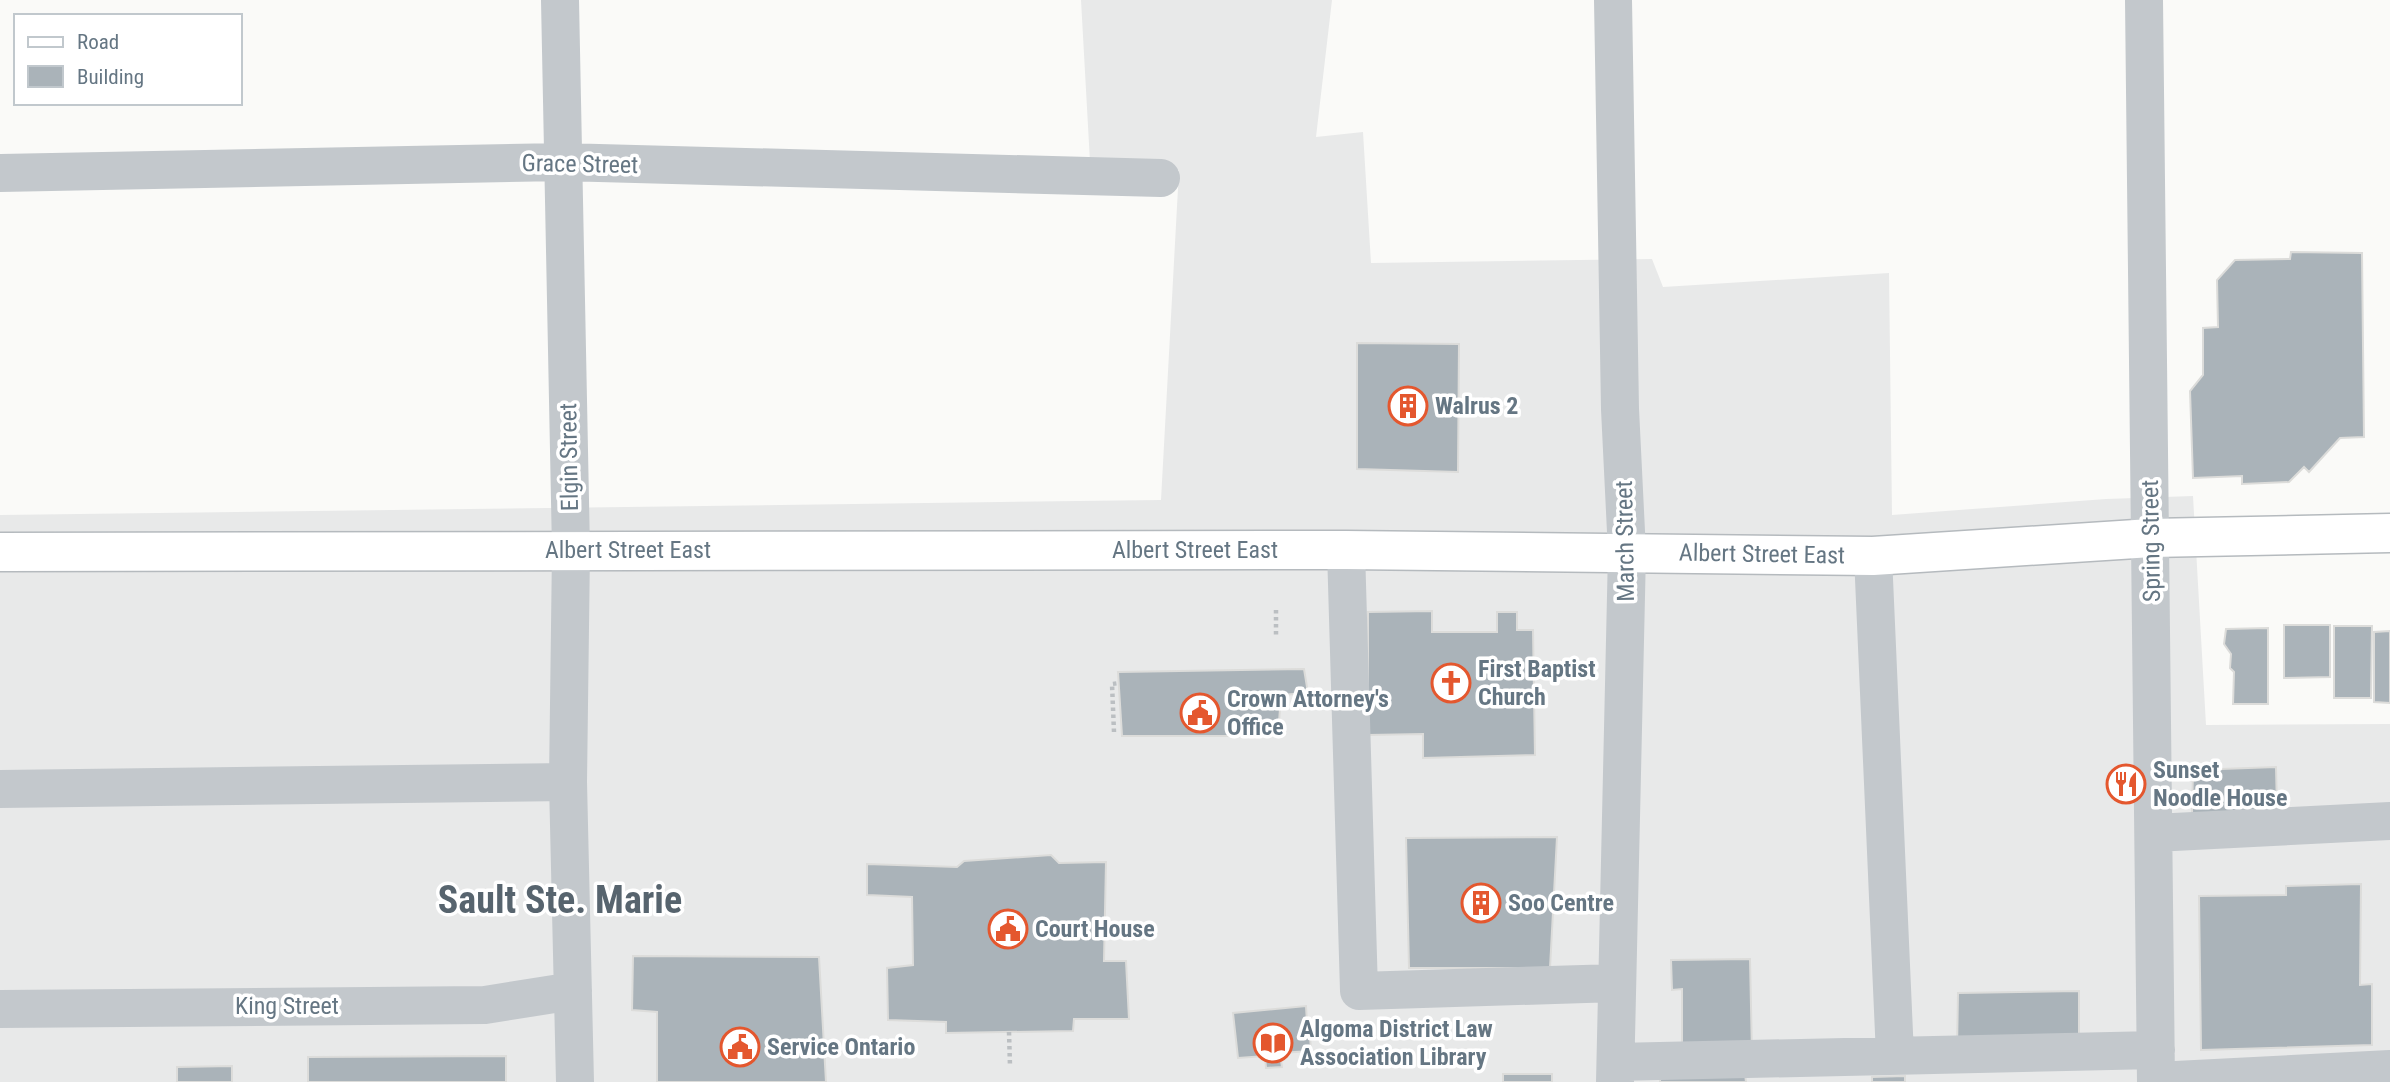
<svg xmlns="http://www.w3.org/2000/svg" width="2390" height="1082" viewBox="0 0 2390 1082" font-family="'Roboto Condensed',sans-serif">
<rect width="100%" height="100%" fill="#fafaf8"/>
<path fill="#e8e9e9" d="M1081 0H1332L1316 137 1363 132 1371 263 1652 259 1663 287 1889 273 1892 515 2106 499 2193 496 2206 725 2390 724V1082H0V515L1161 500 1179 170 1091 180Z"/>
<path fill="#aab3b9" stroke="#dcdcda" stroke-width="2" d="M2291 252 2362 253 2364 437 2340 438 2309 472 2304 467 2289 482 2242 484V476L2193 478 2190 391 2203 375V328L2218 327 2217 280 2235 260 2290 259Z
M1357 343 1459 344 1458 472 1357 469Z
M1432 611V632H1497V612H1517V630H1533L1535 755 1423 758V734L1368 735V612Z
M2284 625H2330V677L2284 678Z
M2334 626H2372L2371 698H2334Z
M2268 628V704H2233L2234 672 2230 668 2231 654 2224 644 2226 629Z
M2390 631V703L2374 702V632Z
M1304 669 1308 693 1281 695 1278 736H1122L1118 672Z
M2276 767 2277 809 2192 814 2193 770Z
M1557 837 1550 968H1409L1406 838Z
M1051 855 1059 863 1106 862 1104 961H1126L1129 1019H1074L1073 1031 946 1033V1022L888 1020 887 968 913 965 912 897 867 895V864L957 867 964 861Z
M2361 884 2360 985 2372 984V1045L2201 1050 2199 896 2286 895V886Z
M633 956 819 957 826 1082H657V1012L632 1010Z
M1750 959 1752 1053 1682 1054V989L1672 990 1671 960Z
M2079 991V1046L1957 1049 1958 993Z
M1306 1006 1307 1023 1316 1022 1317 1034 1310 1035 1311 1051 1280 1053 1282 1067 1266 1068 1265 1056 1238 1058 1233 1013Z
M506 1056V1082H308V1057Z
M232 1066V1082H177V1067Z
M1503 1074H1552V1082H1503Z
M1745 1074 1746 1082H1660V1077Z
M1905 1076V1082H1872V1077Z"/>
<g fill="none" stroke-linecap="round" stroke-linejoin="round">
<defs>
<path id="major" d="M0 552 1346 550 1873 556 2151 538 2390 533"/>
</defs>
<use href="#major" stroke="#b5babe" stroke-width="41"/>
<path stroke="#bbbfc2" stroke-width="4.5" stroke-dasharray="3.5 3.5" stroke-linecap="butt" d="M1276 610V636
M1114 732 1112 684 1119 683
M1009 1032 1010 1066"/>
<path stroke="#c3c8cc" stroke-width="38" d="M560 0 571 550 568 782 575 1082
M1613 0 1620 409 1627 552 1615 1082
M2144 0 2156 1082
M0 173 562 162 1161 178
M1346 550 1359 991 1617 983
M1873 556 1895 1056
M0 789 568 782
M2154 833 2390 821
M0 1009 485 1005 573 991
M1616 1062 2156 1050
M2156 1081 2390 1069"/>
<use href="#major" stroke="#fff" stroke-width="38"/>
</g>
<defs>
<symbol id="building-ring" viewBox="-11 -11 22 22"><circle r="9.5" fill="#fff" stroke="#e4572e" stroke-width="1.5"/><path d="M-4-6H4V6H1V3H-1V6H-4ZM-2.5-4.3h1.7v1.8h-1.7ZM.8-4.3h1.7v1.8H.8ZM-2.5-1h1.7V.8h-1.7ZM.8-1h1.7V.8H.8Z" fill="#e4572e"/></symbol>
<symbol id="church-ring" viewBox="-11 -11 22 22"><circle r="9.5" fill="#fff" stroke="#e4572e" stroke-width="1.5"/><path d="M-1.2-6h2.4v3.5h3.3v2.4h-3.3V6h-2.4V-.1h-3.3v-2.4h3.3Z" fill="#e4572e"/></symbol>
<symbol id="civic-ring" viewBox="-11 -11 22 22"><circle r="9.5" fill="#fff" stroke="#e4572e" stroke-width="1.5"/><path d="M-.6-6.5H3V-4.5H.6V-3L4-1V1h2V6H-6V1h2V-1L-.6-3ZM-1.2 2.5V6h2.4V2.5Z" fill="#e4572e"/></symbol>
<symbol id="restaurant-ring" viewBox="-11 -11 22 22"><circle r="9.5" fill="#fff" stroke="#e4572e" stroke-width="1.5"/><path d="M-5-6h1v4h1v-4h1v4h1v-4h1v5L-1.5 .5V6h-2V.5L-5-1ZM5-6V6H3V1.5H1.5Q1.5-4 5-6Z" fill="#e4572e"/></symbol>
<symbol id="library-ring" viewBox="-11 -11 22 22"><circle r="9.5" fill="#fff" stroke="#e4572e" stroke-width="1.5"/><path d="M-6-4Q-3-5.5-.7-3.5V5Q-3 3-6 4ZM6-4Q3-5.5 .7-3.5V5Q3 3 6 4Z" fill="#e4572e"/></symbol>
</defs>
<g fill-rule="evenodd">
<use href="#building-ring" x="1386" y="384" width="44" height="44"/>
<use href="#church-ring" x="1429" y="661" width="44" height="44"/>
<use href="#civic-ring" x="1178" y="691" width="44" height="44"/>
<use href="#restaurant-ring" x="2104" y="762" width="44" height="44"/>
<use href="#building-ring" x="1459" y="881" width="44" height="44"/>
<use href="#civic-ring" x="986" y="907" width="44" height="44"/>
<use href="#library-ring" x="1251" y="1021" width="44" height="44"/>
<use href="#civic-ring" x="718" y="1025" width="44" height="44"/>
</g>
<g text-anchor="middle" stroke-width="7" stroke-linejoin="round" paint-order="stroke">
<g font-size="24" fill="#657683" stroke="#fff">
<text transform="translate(580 164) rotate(1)" y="8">Grace Street</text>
<text transform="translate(569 457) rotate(-91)" y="8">Elgin Street</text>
<text transform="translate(1625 541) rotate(-91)" y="8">March Street</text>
<text transform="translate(2151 541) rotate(-91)" y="8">Spring Street</text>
<text x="628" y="558">Albert Street East</text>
<text x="1195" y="558">Albert Street East</text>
<text transform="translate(1762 554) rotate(1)" y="8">Albert Street East</text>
<text x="287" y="1014">King Street</text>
</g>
<g font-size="24" font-weight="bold" fill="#657683" stroke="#fff" text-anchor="start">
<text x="1435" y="414">Walrus 2</text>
<text x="1478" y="677">First Baptist<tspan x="1478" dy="28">Church</tspan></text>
<text x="1227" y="707">Crown Attorney's<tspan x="1227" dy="28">Office</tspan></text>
<text x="2153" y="778">Sunset<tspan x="2153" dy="28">Noodle House</tspan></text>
<text x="1508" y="911">Soo Centre</text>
<text x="1035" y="937">Court House</text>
<text x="1300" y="1037">Algoma District Law<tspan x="1300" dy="28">Association Library</tspan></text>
<text x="767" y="1055">Service Ontario</text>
</g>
<g font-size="38" font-weight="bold" fill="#57646e" stroke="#fff">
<text x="560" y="913">Sault Ste. Marie</text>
</g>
</g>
<rect x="14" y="14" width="228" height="91" fill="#ffffff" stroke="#c1c8cd" stroke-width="2"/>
<rect x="28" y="37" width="35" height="10" fill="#ffffff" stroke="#c1c8cd" stroke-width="2"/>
<text x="77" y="49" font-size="21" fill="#657683">Road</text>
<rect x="28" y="66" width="35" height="21" fill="#aab3b9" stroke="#c1c8cd" stroke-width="2"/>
<text x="77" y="84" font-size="21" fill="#657683">Building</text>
</svg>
